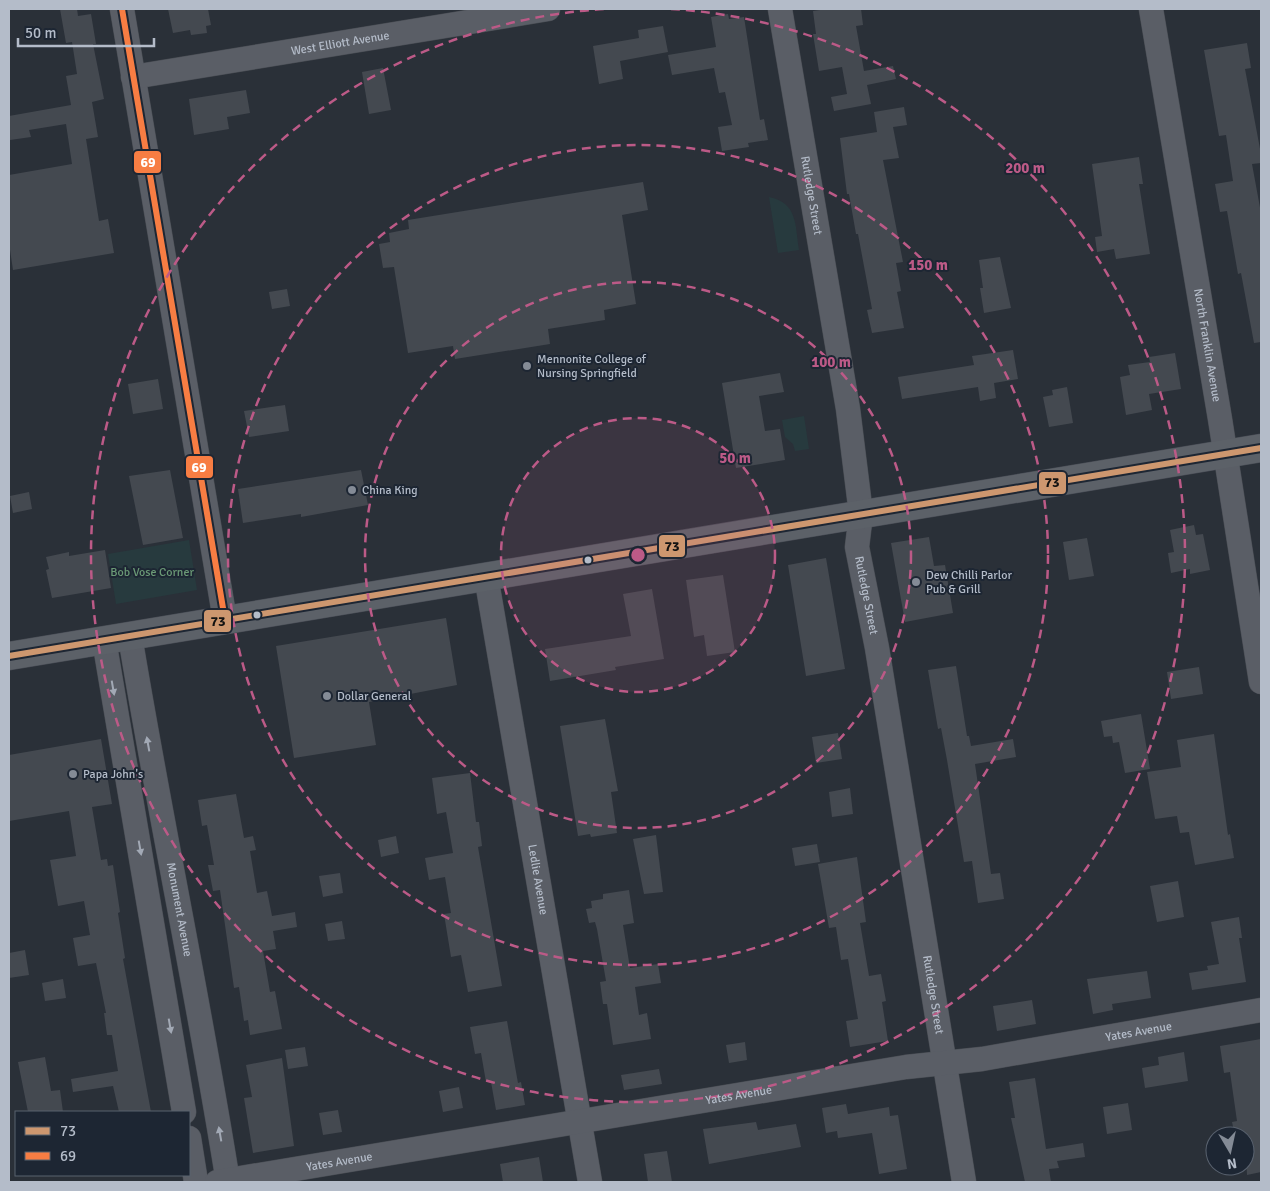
<svg xmlns="http://www.w3.org/2000/svg" width="1270" height="1191" viewBox="0 0 1270 1191" font-family="Signika,sans-serif">
<rect width="100%" height="100%" fill="#2a3038"/>
<path fill="#273a3e" d="M769 197C798 203 795 225 799 250L778 253Z
M804 416 809 449 795 451 793 444 785 437 782 420Z
M189 540 197 590 116 604 108 554Z"/>
<path fill="#444950" d="M60 9H77L78 16 91 14 96 44H93L104 99 92 102 98 137 86 139 99 221 108 219 114 253 13 270 9 243V175L72 164 66 124 29 130 31 137 10 140 9 131V116L71 105 66 76 77 74 72 42 66 43Z
M168 9H208L211 25 206 26 207 33 191 35 190 30 173 33Z
M827 9H861L863 25 856 26 864 71 893 66 896 79 867 85 871 104 834 111 831 97 847 94 842 67 819 71 813 34H816L813 11Z
M728 14 729 19 744 17 760 120 764 119 768 140 748 143 749 147 722 151 718 127 732 125 725 92 719 93 714 68 672 75 668 55 716 47 711 17Z
M663 26 668 52 620 61 623 79 599 84 593 46 639 38 638 30Z
M1247 43 1251 68 1245 69 1261 154V163L1252 164 1261 213V342L1254 343 1241 273 1238 274 1227 211 1220 212 1215 184 1233 181 1226 135 1219 136 1204 50Z
M383 68 391 110 369 114 362 72Z
M246 90 250 113 227 117 229 129 194 135 189 99Z
M904 107 907 125 893 127 899 158 883 160 903 262 896 263 901 291 897 292 904 328 872 333 867 310 872 309 858 234H856L849 194H847L840 138 877 132 874 112Z
M1139 157 1143 184H1139L1150 254 1116 259 1114 249 1097 252 1095 237 1102 236 1092 164Z
M643 182 648 210 622 215 636 304 604 310 605 320 548 329 550 344 455 359 453 346 408 353 394 267 383 268 379 244 390 242 389 233 409 229 408 220Z
M1000 257 1011 308 984 313 980 288H983L979 260Z
M287 289 290 306 272 309 269 292Z
M1013 350 1018 379 994 383 996 398 980 401 978 387 902 399 898 377 974 365 972 356Z
M1175 353 1181 389 1149 394 1152 410 1126 415 1120 377 1130 375 1128 365 1150 362 1149 357Z
M780 373 784 392 759 396 765 431 780 429 785 460 736 468 722 383Z
M158 379 163 409 133 414 128 384Z
M1067 387 1073 423 1049 427 1043 397 1053 395 1052 390Z
M285 405 289 431 249 437 244 411Z
M170 470 183 538 143 545 129 476Z
M361 470 368 505 301 517V514L243 523 238 489Z
M29 492 32 509 13 513 10 496Z
M1194 525 1196 535 1203 534 1210 570 1190 574V569L1171 573 1168 553 1174 552 1170 530Z
M929 537 934 566 945 565 953 613 905 622 891 543Z
M1087 538 1094 576 1069 580 1063 542Z
M105 550 111 588 52 598 46 570 49 569 46 557 69 552V556Z
M826 558 845 669 806 676 788 565Z
M723 575 735 652 707 656 704 635 694 637 686 580Z
M652 589 664 659 615 667 616 670 550 681 545 649 631 636 623 594Z
M446 618 457 685 369 702 376 745 294 758 276 646Z
M956 666 967 736H969L971 746 1013 739 1016 757 975 764 991 874 1000 873 1004 899 978 903 972 861 964 862 947 760 941 728 938 729 928 670Z
M1199 667 1203 694 1171 699 1167 672Z
M1141 714 1150 769 1125 773 1119 742 1113 743 1112 736 1104 737 1101 721Z
M605 719 618 791 611 792 617 833 591 837 590 834 578 836 560 726Z
M838 733 842 759 816 763 812 737Z
M1214 734 1228 835 1230 834 1234 858 1195 865 1189 832 1180 833 1177 816 1155 819 1147 772 1181 767 1177 740Z
M101 739 112 804 92 807 101 860 107 859 108 866 113 865 120 912 118 913 125 958 123 959 151 1112H119L113 1086 73 1092 71 1079 118 1071 112 1035H107L104 1013H106L96 963 78 966 73 938 90 935 84 901 58 906 50 860 76 856 69 811 9 821V755Z
M470 773 476 822H479L482 846 478 847 502 986 468 992 461 955 451 957 444 914 451 913 445 877 429 880 425 858 453 853 446 812 437 814 432 778Z
M850 788 853 814 832 817 829 792Z
M236 794 244 838 253 836 256 850 250 851 257 893 267 891 272 916 295 912 297 927 273 931 276 949 263 951 270 992 275 991 282 1029 250 1035 248 1020 244 1021 239 987 234 988 220 890 213 891 208 865H214L207 825 202 826 198 800Z
M656 835 663 892 644 894 633 839Z
M396 836 399 853 381 857 378 840Z
M817 844 820 862 795 866 792 848Z
M857 857 866 922 860 923 869 976 881 974 886 1001 882 1002 888 1041 850 1047 846 1021 858 1019 848 959 841 960 836 927 829 928 818 864Z
M340 873 343 893 323 897 319 876Z
M1178 881 1184 917 1157 922 1150 886Z
M629 890 634 923 623 925 630 968 658 964 661 983 635 987 639 1015 647 1013 651 1039 613 1045 607 1004H603L600 982 606 981 597 929 595 922 589 923 586 909 592 908 591 901 603 899V894Z
M1239 917 1242 938H1239L1246 982 1192 990 1189 973 1208 970 1207 966 1219 964 1211 922Z
M342 921 345 939 328 941 325 924Z
M25 950 29 975 9 978V953Z
M1147 971 1151 998 1112 1004 1113 1010 1093 1014 1087 979Z
M63 979 66 998 45 1001 42 983Z
M1032 1000 1036 1024 997 1031 993 1006Z
M507 1021 518 1083 521 1082 525 1105 496 1110 491 1082H486L481 1053 475 1054 470 1027Z
M1261 1039V1172L1247 1175 1245 1136H1235L1232 1122 1237 1121 1230 1072 1224 1073 1220 1046Z
M745 1042 747 1060 729 1063 726 1045Z
M305 1047 308 1066 288 1069 285 1050Z
M1184 1052 1188 1081 1145 1088 1142 1068 1159 1065 1158 1057Z
M45 1057 51 1091 60 1090 63 1112H28L18 1062Z
M282 1058 294 1146 253 1153 244 1098 252 1097 246 1065Z
M659 1069 662 1084 624 1090 621 1075Z
M1035 1078 1046 1149 1083 1143 1085 1157 1057 1161 1059 1168 1049 1169 1051 1182H1025L1011 1118H1015L1009 1082Z
M459 1087 463 1108 443 1112 439 1091Z
M1128 1103 1132 1130 1107 1134 1103 1107Z
M846 1104 848 1114 889 1107 890 1116 898 1115 907 1169 879 1174 872 1133 838 1138 837 1131 826 1133 822 1108Z
M338 1110 342 1132 323 1135 319 1113Z
M756 1122 758 1130 796 1124 801 1147 709 1164 703 1129Z
M667 1151 672 1182H648L644 1154Z
M539 1157 543 1182H503L500 1164Z"/>
<g fill="none" stroke-linecap="round" stroke-linejoin="round">
<defs>
<g id="minor">
<path d="M122 9 225 620"/>
<path id="s1" d="M780 9 848 409 861 514 857 547 877 648 964 1182"/>
<path id="s2" d="M1151 9 1220 419 1261 682"/>
<path id="s3" d="M133 77 548 9"/>
<path id="s4" d="M486 576 590 1182"/>
<path id="s5" d="M130 636C160 818 199 999 228 1182"/>
<path d="M104 640 184 1112"/>
<path d="M189 1138 196 1182"/>
<path id="s6" d="M217 1182 906 1067 982 1059 1261 1010"/>
</g>
<path id="major" d="M9 656 1261 448"/>
</defs>
<use href="#minor" stroke="#484c53" stroke-width="25"/>
<use href="#major" stroke="#484c55" stroke-width="29"/>
<use href="#minor" stroke="#5a5e66" stroke-width="24"/>
<use href="#major" stroke="#5c6168" stroke-width="28"/>
<defs>
<path id="bus-1" d="M9 656 1261 448"/>
<path id="bus-2" d="M122 9 225 620"/>
</defs>
<use href="#bus-1" stroke="#1d2633" stroke-width="10"/>
<use href="#bus-2" stroke="#1d2633" stroke-width="10"/>
<use href="#bus-1" stroke="#cd976f" stroke-width="6"/>
<use href="#bus-2" stroke="#f77d43" stroke-width="6"/>
</g>
<defs><path id="oneway-solid" d="M-6-.8H1V-3.2L6.5 0L1 3.2V.8H-6Z" transform="scale(1.25)"/></defs>
<g fill="#a2a9b5">
<use href="#oneway-solid" transform="translate(113 688) rotate(80)"/>
<use href="#oneway-solid" transform="translate(148 744) rotate(-100)"/>
<use href="#oneway-solid" transform="translate(140 848) rotate(80)"/>
<use href="#oneway-solid" transform="translate(170 1026) rotate(80)"/>
<use href="#oneway-solid" transform="translate(220 1134) rotate(-100)"/>
</g>
<circle cx="638" cy="555" r="137" fill="#bc5a87" fill-opacity=".12"/>
<g fill="none" stroke="#bc5a87" stroke-width="2.5" stroke-dasharray="9 6">
<circle cx="638" cy="555" r="137"/>
<circle cx="638" cy="555" r="273"/>
<circle cx="638" cy="555" r="410"/>
<path d="M671 9A547 547 0 1 1 605 9"/>
</g>
<g fill="#848b96" stroke="#1d2633" stroke-width="2">
<circle cx="527" cy="366" r="5"/>
<circle cx="352" cy="490" r="5"/>
<circle cx="916" cy="582" r="5"/>
<circle cx="327" cy="696" r="5"/>
<circle cx="73" cy="774" r="5"/>
</g>
<g fill="#b4bcc9" stroke="#1d2633" stroke-width="2">
<circle cx="588" cy="560" r="4.5"/>
<circle cx="257" cy="615" r="4.5"/>
</g>
<g text-anchor="middle" stroke-width="4" stroke-linejoin="round" paint-order="stroke">
<g font-size="12" fill="#b4bcc9" stroke="#1d2633">
<text dy="4" stroke="none"><textPath href="#s3" startOffset="210">West Elliott Avenue</textPath></text>
<text dy="4" stroke="none"><textPath href="#s1" startOffset="189">Rutledge Street</textPath></text>
<text dy="4" stroke="none"><textPath href="#s2" startOffset="341">North Franklin Avenue</textPath></text>
<text dy="4" stroke="none"><textPath href="#s1" startOffset="594">Rutledge Street</textPath></text>
<text dy="4" stroke="none"><textPath href="#s4" startOffset="308">Ledlie Avenue</textPath></text>
<text dy="4" stroke="none"><textPath href="#s5" startOffset="278">Monument Avenue</textPath></text>
<text dy="4" stroke="none"><textPath href="#s1" startOffset="999">Rutledge Street</textPath></text>
<text dy="4" stroke="none"><textPath href="#s6" startOffset="934">Yates Avenue</textPath></text>
<text dy="4" stroke="none"><textPath href="#s6" startOffset="529">Yates Avenue</textPath></text>
<text dy="4" stroke="none"><textPath href="#s6" startOffset="124">Yates Avenue</textPath></text>
</g>
<g font-size="12" fill="#b4bcc9" stroke="#1d2633" text-anchor="start">
<text x="537" y="363">Mennonite College of<tspan x="537" dy="14">Nursing Springfield</tspan></text>
<text x="362" y="494">China King</text>
<text x="926" y="579">Dew Chilli Parlor<tspan x="926" dy="14">Pub &amp; Grill</tspan></text>
<text x="337" y="700">Dollar General</text>
<text x="83" y="778">Papa John's</text>
</g>
<g font-size="12" fill="#6b9a76" stroke="#1d2633">
<text x="152" y="576">Bob Vose Corner</text>
</g>
</g>
<circle cx="638" cy="555" r="8" fill="#bc5a87" stroke="#1d2633" stroke-width="2.5"/>
<g font-size="15" text-anchor="middle" font-weight="bold" fill="#bc5a87" stroke="#1d2633" stroke-width="4" stroke-linejoin="round" paint-order="stroke">
<text x="1025" y="173">200 m</text>
<text x="928" y="270">150 m</text>
<text x="831" y="367">100 m</text>
<text x="735" y="463">50 m</text>
</g>
<g stroke="#1d2633" stroke-width="2">
<rect x="133" y="150" width="29" height="24" rx="5" fill="#f77d43"/>
<rect x="185" y="455" width="29" height="24" rx="5" fill="#f77d43"/>
<rect x="1038" y="471" width="29" height="24" rx="5" fill="#cd976f"/>
<rect x="658" y="534" width="28" height="24" rx="5" fill="#cd976f"/>
<rect x="203" y="609" width="29" height="24" rx="5" fill="#cd976f"/>
</g>
<g font-size="14" text-anchor="middle" font-weight="bold" fill="#fff">
<text x="148" y="167">69</text>
<text x="199" y="472">69</text>
</g>
<g font-size="14" text-anchor="middle" font-weight="bold" fill="#111">
<text x="1052" y="487">73</text>
<text x="672" y="551">73</text>
<text x="218" y="626">73</text>
</g>
<rect width="1270" height="1191" fill="none" stroke="#b4bcc9" stroke-width="20"/>
<rect x="15" y="1111" width="175" height="65" fill="#1d2633" stroke="#59626f"/>
<rect x="25" y="1127" width="25" height="8" fill="#cd976f" stroke="#59626f"/>
<text x="60" y="1136" font-size="15" fill="#b4bcc9">73</text>
<rect x="25" y="1152" width="25" height="8" fill="#f77d43" stroke="#59626f"/>
<text x="60" y="1161" font-size="15" fill="#b4bcc9">69</text>
<g transform="translate(1230 1151) rotate(171)"><circle r="24" fill="#1d2633" stroke="#59626f"/>
<path d="M0-4L9 19L0 12L-9 19Z" fill="#848b96"/>
<text y="-8" font-size="14" font-weight="bold" text-anchor="middle" fill="#b4bcc9">N</text>
</g>
<path d="M18 38v8h136v-8" fill="none" stroke="#b4bcc9" stroke-width="2.5"/>
<text x="25" y="38" font-size="15" fill="#b4bcc9" stroke="#1d2633" stroke-width="4" paint-order="stroke">50 m</text>
</svg>
